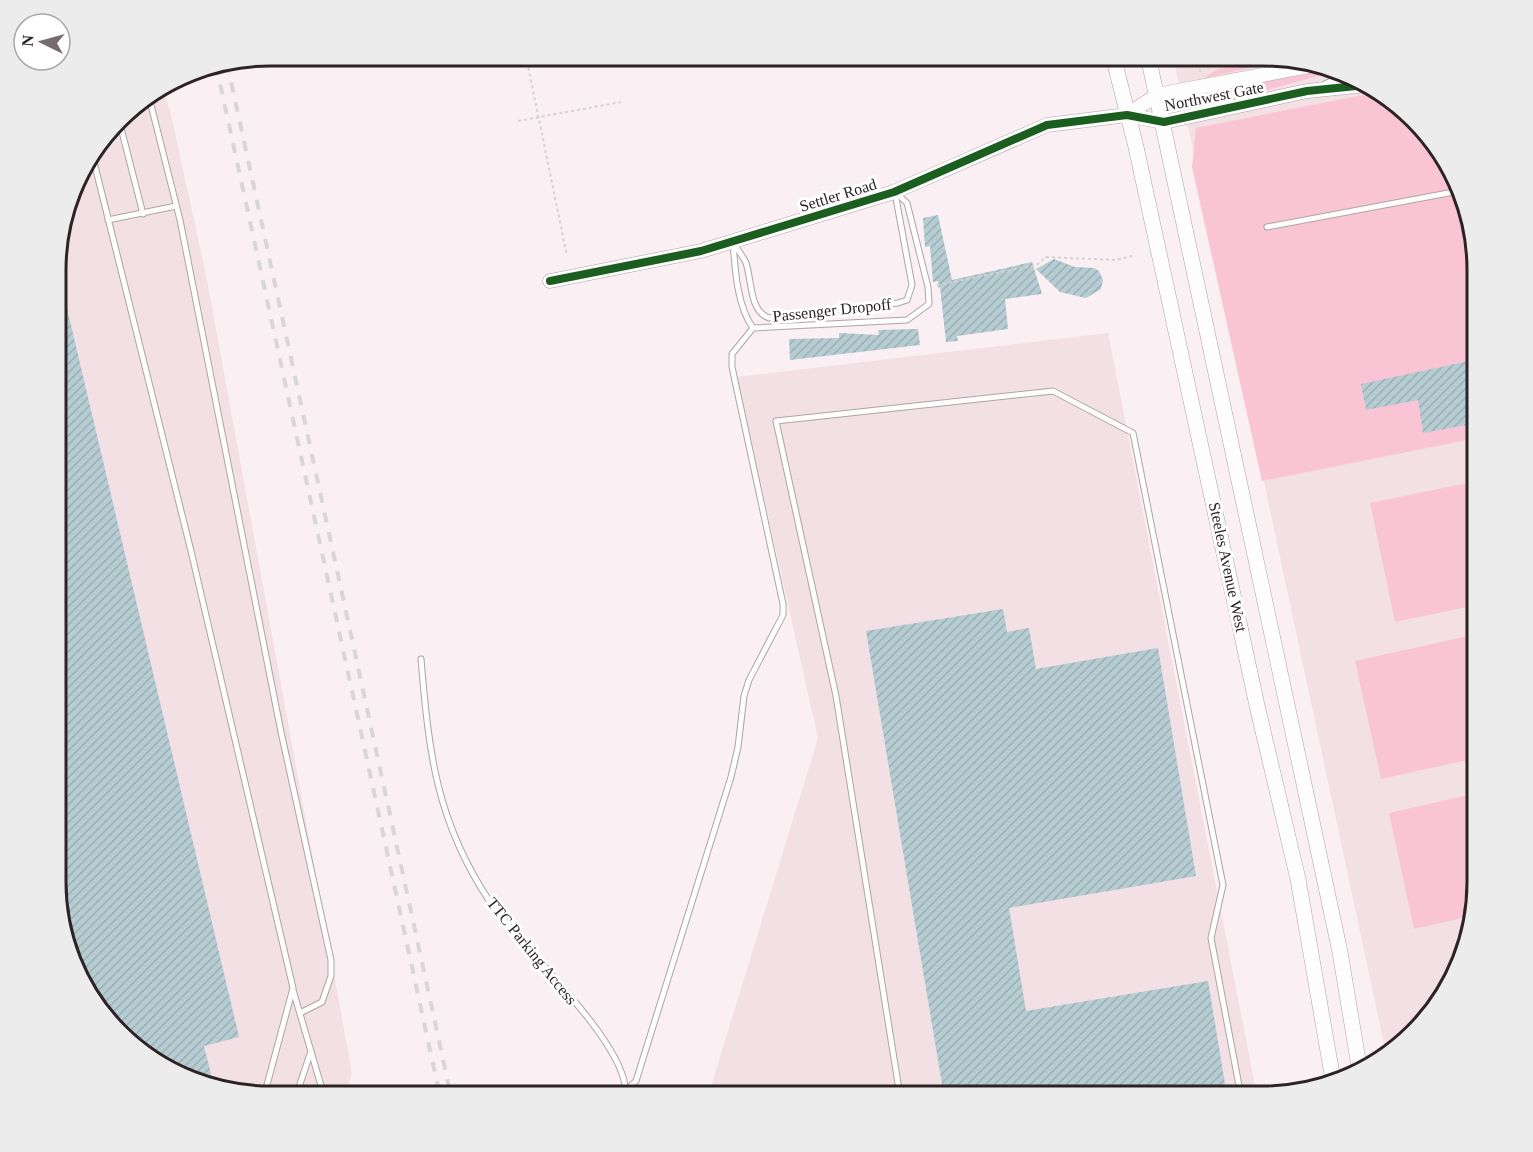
<svg xmlns="http://www.w3.org/2000/svg" width="1533" height="1152" viewBox="0 0 1533 1152" font-family="Georgia,serif">
<style>
.built{fill:#f2e0e5}
.green{fill:#f9c5d5}
.building{fill:url(#building-hatch)}
.lines{fill:none;stroke-linecap:round;stroke-linejoin:round}
.service-casing{stroke:#aea4a7;stroke-width:7}
.tertiary-casing{stroke:#aea4a7;stroke-width:15}
.secondary-casing{stroke:#aea4a7;stroke-width:16}
.path{stroke:#d6d2d3;stroke-width:2;stroke-dasharray:3 3;stroke-linecap:butt}
.service{stroke:#fefdfd;stroke-width:5}
.tertiary{stroke:#fefdfd;stroke-width:14}
.secondary{stroke:#fefdfd;stroke-width:15}
.rail{stroke:#d9d6d7;stroke-width:4;stroke-dasharray:10 10;stroke-linecap:butt}
.cycleway-casing{stroke:#fefefe;stroke-width:11}
.cycleway{stroke:#1b5e20;stroke-width:8}
.labels{text-anchor:middle;dominant-baseline:central;stroke-width:6;stroke-linejoin:round;paint-order:stroke}
.street-label{font-size:16px;fill:#2d2225;stroke:#fefefe}
.rim{fill:none;stroke:#2d2225;stroke-width:3}
</style>
<defs>
<pattern id="building-hatch" width="6" height="6" patternUnits="userSpaceOnUse" patternTransform="scale(1.5)"><rect width="6" height="6" fill="#b5ccd2"/><path d="M-1 1l2-2M0 6l6-6M5 7l2-2" fill="none" stroke="#9cafb4"/></pattern>
</defs>
<rect width="100%" height="100%" fill="#faeff2"/>
<!-- built -->
<g class="built">
<path d="M1173,56H1277L1345,72L1404,109L1456,175L1477,270V896L1461,964L1424,1023L1386,1053Z"/>
<path d="M162,89L170,110L207,280L352,1073L345,1096H256L188,1080L129,1043L78,977L56,896L57,242L84,163L129,109Z"/>
<path d="M1108,333L1257,1096H708L818,738L737,377Z"/>
</g>
<!-- green -->
<g class="green">
<path d="M1277,56L1291,59L1204,78L1218,69Z"/>
<path d="M1328,68L1339,70L1228,101L1191,108L1188,105L1190,98Z"/>
<path d="M1378,92L1404,109L1456,175L1477,270V438L1262,481L1192,167L1196,128Z"/>
<path d="M1477,481V605L1395,622L1370,503Z"/>
<path d="M1477,634V758L1381,779L1355,661Z"/>
<path d="M1477,793V896L1472,916L1414,929L1389,813Z"/>
</g>
<!-- building -->
<g class="building">
<path d="M938,215L952,280L1032,262L1042,294L1005,299L1008,329L957,336L958,341L946,342L940,287L938,288V281L933,282L930,246L925,247L923,218Z"/>
<path d="M1054,259L1075,267L1094,268L1099,271L1103,280L1101,289L1086,298L1060,292L1036,269Z"/>
<path d="M61,283L239,1037L204,1046L214,1086L188,1080L129,1043L78,977L56,879L57,284Z"/>
<path d="M918,329L920,345L790,360L789,339L839,338V333L879,335L878,330Z"/>
<path d="M1469,361V364L1477,362V423L1423,433L1418,400L1366,410L1361,384Z"/>
<path d="M1003,609L1007,632L1029,628L1036,669L1158,648L1196,876L1009,908L1026,1011L1208,981L1227,1096H944L866,631Z"/>
</g>
<g class="lines">
<defs>
<g id="service">
<path d="M1325,84L1347,73"/>
<path d="M149,97L180,220L281,732L331,960V976L322,1002L300,1013"/>
<path d="M119,120L143,214"/>
<path d="M92,154L191,551L293,988L264,1096"/>
<path d="M108,220L176,206"/>
<path d="M1267,227L1459,191"/>
<path d="M733,242C735,269 737,306 753,328L907,320L929,304L928,287L907,203L896,193"/>
<path d="M733,243C737,249 743,256 746,263C752,280 749,311 769,318L898,303L907,300L912,285L895,193"/>
<path d="M421,659C429,753 436,821 490,902C518,944 633,1048 625,1096"/>
<path d="M293,990L322,1089L320,1096"/>
<path d="M626,1090L636,1081L731,777L738,747L744,696L749,680L783,615V604L732,367V354L753,328"/>
<path d="M296,1096L311,1051"/>
<path d="M900,1096L836,696L776,421L1053,391L1133,433L1223,885L1211,938L1241,1096"/>
</g>
<g id="tertiary">
<path d="M1127,115L1157,95L1314,65"/>
<path d="M550,281L701,251L894,192L1047,125L1127,115L1164,122L1307,91L1366,85"/>
</g>
<g id="secondary">
<path d="M1113,56L1136,147L1258,710L1298,879L1333,1080"/>
<path d="M1148,56L1340,952L1360,1072"/>
</g>
</defs>
<!-- service casing -->
<use href="#service" class="service-casing"/>
<!-- tertiary casing -->
<use href="#tertiary" class="tertiary-casing"/>
<!-- secondary casing -->
<use href="#secondary" class="secondary-casing"/>
<!-- path -->
<g class="path">
<path d="M526,56L567,256"/>
<path d="M1200,72L1202,56"/>
<path d="M518,121L621,102"/>
<path d="M937,285L1037,265L1046,257L1116,260L1132,256"/>
</g>
<!-- service -->
<use href="#service" class="service"/>
<!-- tertiary -->
<use href="#tertiary" class="tertiary"/>
<!-- secondary -->
<use href="#secondary" class="secondary"/>
<!-- rail -->
<g class="rail">
<path d="M227,63L451,1096"/>
<path d="M216,65L440,1096"/>
</g>
<defs>
<path id="cycleway" d="M550,281L701,251L894,192L1047,125L1127,115L1164,122L1307,91L1366,85"/>
</defs>
<!-- cycleway casing -->
<use href="#cycleway" class="cycleway-casing"/>
<!-- cycleway -->
<use href="#cycleway" class="cycleway"/>
</g>
<g class="labels">
<!-- street labels -->
<g class="street-label">
<text transform="translate(1214 96) rotate(-11)">Northwest Gate</text>
<text transform="translate(838 195) rotate(-17)">Settler Road</text>
<text transform="translate(832 310) rotate(-6)">Passenger Dropoff</text>
<text transform="translate(1228 567) rotate(78)">Steeles Avenue West</text>
<text transform="translate(532 951) rotate(51)">TTC Parking Access</text>
</g>
</g>
<!-- crop -->
<path d="M0 0H1533V1152H0ZM270 66H1263A204 204 0 0 1 1467 270V882A204 204 0 0 1 1263 1086H270A204 204 0 0 1 66 882V270A204 204 0 0 1 270 66Z" fill="#edeced" fill-rule="evenodd"/>
<path class="rim" d="M270 66H1263A204 204 0 0 1 1467 270V882A204 204 0 0 1 1263 1086H270A204 204 0 0 1 66 882V270A204 204 0 0 1 270 66Z"/>
<!-- north arrow -->
<g transform="translate(42 42) rotate(275)"><circle r="28" fill="#fefefe" stroke="#aaa6a7" stroke-width="1.5"/>
<path d="M0-4.5L10 22L0 15L-10 22Z" fill="#756a6d"/>
<text y="-9" font-size="16" font-weight="bold" text-anchor="middle" fill="#2d2225">N</text>
</g>
</svg>
